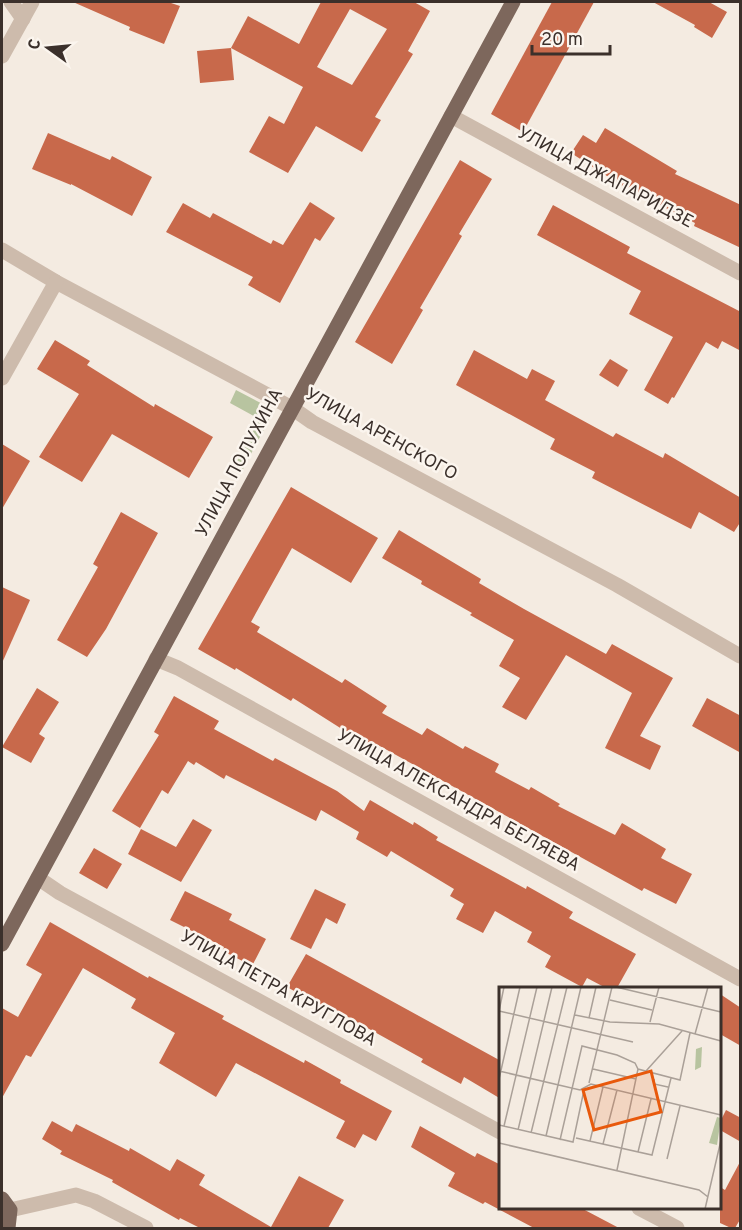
<svg xmlns="http://www.w3.org/2000/svg" width="742" height="1230" viewBox="0 0 742 1230" font-family="Overpass,sans-serif">
<style>
.green{fill:#b8c4a0}
.building{fill:#c8694b;fill-rule:evenodd}
.lines{fill:none;stroke-linecap:round;stroke-linejoin:round}
.minor{stroke:#cdbbac;stroke-width:15}
.major{stroke:#7d675c;stroke-width:15}
.labels{text-anchor:middle;dominant-baseline:central;stroke-width:5;stroke-linejoin:round;paint-order:stroke}
.street-label{font-size:18px;fill:#3b302b;stroke:#fbf5ee}
.inset-road{fill:none;stroke:#aaa098;stroke-width:1.5}
.view{fill:#e8590c;fill-opacity:0.15;stroke:#e8590c;stroke-width:3}
.inset-edge{fill:none;stroke:#3b302b;stroke-width:3}
</style>
<rect width="100%" height="100%" fill="#f4ebe1"/>
<!-- green -->
<path class="green" d="M236,390L274,410L242,471L234,467L259,419L230,403Z"/>
<!-- building -->
<g class="building">
<path d="M73,2H168L180,6L164,44L129,30L130,27Z"/>
<path d="M321,2H414L430,11L408,51L413,54L375,117L381,120L362,152L316,126L288,173L249,152L269,116L284,124L303,87L231,48L248,16L299,44ZM350,9L387,29L352,85L317,67Z"/>
<path d="M552,2H594L523,132L491,114Z"/>
<path d="M653,2H709L727,12L712,38L694,27L695,25Z"/>
<path d="M231,48L234,80L200,83L197,51Z"/>
<path d="M605,128L677,171L675,174L741,205V248L694,226L695,223L621,185L571,153L583,135L596,143Z"/>
<path d="M48,133L110,160L112,156L152,177L132,216L71,184V185L32,169Z"/>
<path d="M460,160L492,179L459,234L462,236L420,308L423,310L392,364L355,342Z"/>
<path d="M310,202L335,218L320,241L315,238L280,303L248,285L253,277L166,232L183,203L210,218L213,213L271,244L273,240L283,245Z"/>
<path d="M553,205L630,247L627,253L741,312V351L722,341L718,349L706,342L674,398L672,397L668,404L644,390L673,337L629,314L641,291L537,235Z"/>
<path d="M55,340L90,361L87,365L154,407L155,404L213,437L189,478L112,434L82,482L39,457L79,394L37,369Z"/>
<path d="M474,350L527,379L532,369L555,381L545,400L613,437L616,433L663,458L665,453L741,498V521L734,532L699,512L691,529L592,478L595,472L550,449L555,439L456,385Z"/>
<path d="M610,359L628,370L618,387L599,375Z"/>
<path d="M2,444L30,461L2,509Z"/>
<path d="M291,487L378,538L351,583L292,548L251,622L260,627L257,632L342,683L345,679L387,706L382,713L422,735L427,728L463,749L465,746L499,764L495,772L529,790L531,787L560,804L558,806L615,835L622,823L666,849L661,858L692,874L676,904L644,888L642,891L378,745L375,750L293,698L291,701L236,668L235,670L198,649Z"/>
<path d="M121,512L158,533L106,629L87,657L57,640L98,567L93,564Z"/>
<path d="M399,530L481,579L479,583L524,609L606,654L612,644L673,678L640,736L661,746L650,770L605,748L632,693L566,655L526,720L502,707L520,678L499,666L514,640L470,615L472,613L421,584L422,581L382,558Z"/>
<path d="M2,587L30,600L2,663Z"/>
<path d="M37,688L59,702L39,734L45,738L31,763L2,747Z"/>
<path d="M174,696L219,721L214,729L273,761L275,758L337,791L364,811L370,800L413,825L414,822L438,837L436,840L526,889L527,886L573,912L569,918L636,954L617,988H606L587,978L582,987L545,967L551,956L527,942L532,932L495,911L483,933L456,919L464,904L450,896L454,889L391,851L387,857L356,839L359,832L321,810L316,821L226,775L224,779L196,762L194,765L188,761L168,794L162,790L140,828L112,811L159,735L154,732Z"/>
<path d="M707,698L741,716V753L692,726Z"/>
<path d="M193,819L212,830L181,882L128,854L141,829L176,847Z"/>
<path d="M94,848L122,864L107,889L79,873Z"/>
<path d="M315,889L346,904L337,924L326,918L311,949L290,939Z"/>
<path d="M185,891L232,914L229,920L266,939L252,966L223,951L224,947L170,920Z"/>
<path d="M50,922L148,978L149,976L224,1016L222,1019L304,1063L305,1060L341,1080L340,1083L392,1111L376,1141L363,1134L355,1148L336,1138L345,1121L236,1063L216,1097L159,1063L175,1033L131,1008L136,999L83,968L31,1057L26,1055L2,1098V1008L18,1017L42,974L26,965Z"/>
<path d="M306,954L501,1061V1099L464,1077L461,1084L421,1062L423,1059L362,1025L325,1004L323,1007L287,987Z"/>
<path d="M720,994L741,1008V1046L720,1034Z"/>
<path d="M726,1110L741,1118V1142L720,1130V1122Z"/>
<path d="M52,1121L72,1132L76,1124L129,1151L130,1148L170,1171L177,1159L205,1175L199,1185L271,1227L299,1176L344,1200L328,1228H200L180,1218L179,1220L112,1182L113,1180L60,1154L62,1151L42,1139Z"/>
<path d="M420,1126L475,1157L477,1153L501,1165V1208H581L619,1228H534L485,1202L483,1204L448,1186L455,1173L411,1147Z"/>
<path d="M741,1160V1218L735,1228H731L720,1223V1187L725,1190Z"/>
</g>
<g class="lines">
<!-- minor -->
<g class="minor">
<path d="M11,2L23,19"/>
<path d="M2,56L32,2"/>
<path d="M451,116L740,273"/>
<path d="M2,250L56,282L292,408L312,422L617,585L740,656"/>
<path d="M2,378L56,282"/>
<path d="M156,659L178,668L740,979"/>
<path d="M38,878L60,893L500,1132"/>
<path d="M639,1208L677,1228"/>
<path d="M10,1210L76,1195L94,1201L146,1228"/>
</g>
<!-- major -->
<g class="major">
<path d="M2,944L513,2"/>
<path d="M2,1199L10,1210L8,1228"/>
</g>
</g>
<g class="labels">
<!-- street labels -->
<g class="street-label">
<text transform="translate(605 178) rotate(28)">УЛИЦА ДЖАПАРИДЗЕ</text>
<text transform="translate(381 435) rotate(29)">УЛИЦА АРЕНСКОГО</text>
<text transform="translate(240 463) rotate(-62)">УЛИЦА ПОЛУХИНА</text>
<text transform="translate(458 801) rotate(29)">УЛИЦА АЛЕКСАНДРА БЕЛЯЕВА</text>
<text transform="translate(278 989) rotate(29)">УЛИЦА ПЕТРА КРУГЛОВА</text>
</g>
</g>
<!-- overview -->
<g transform="translate(499 987)">
<rect width="222" height="222" fill="#f4ebe1"/>
<path d="M203,60L202,80L196,83L197,62ZM218,130L222,131L218,158L210,156Z" fill="#b8c4a0"/>
<path class="inset-road" d="M117,0L222,25M111,13L153,23M0,24L134,55M0,24L5,0M76,28L111,35L160,37L222,54M90,31L97,0M151,35L160,0M196,47L209,0M94,82L137,92M0,84L81,103L92,97L222,128M147,84L183,44M0,92L21,0M155,92V97L169,100M90,96L113,0M0,138L74,155L85,103M5,139L38,0M19,143L53,0M32,146L68,0M47,149L82,0M77,151L153,168L172,91M61,153L83,59L118,68L136,76L139,82L181,93L191,46M91,154L104,100M0,156L200,203L209,210M104,157L118,103M139,165L152,112M168,172L181,119M118,183L139,82M206,222L222,153"/>
<path class="view" d="M152,84L162,125L95,143L84,103Z"/>
<rect width="222" height="222" class="inset-edge"/>
</g>
<!-- border -->
<rect width="742" height="1230" fill="none" stroke="#3b302b" stroke-width="6"/>
<!-- north arrow -->
<g transform="translate(48 48) rotate(285)" stroke="#fbf5ee" stroke-width="4.5" paint-order="stroke">
<path d="M0-4.5L10 22L0 15L-10 22Z" fill="#3b302b"/>
<text y="-9" font-size="16" font-weight="bold" text-anchor="middle" fill="#3b302b">С</text>
</g>
<!-- scale -->
<path d="M532 45v9h78v-9" fill="none" stroke="#3b302b" stroke-width="3"/>
<text x="541" y="45" font-size="18" fill="#3b302b" stroke="#fbf5ee" stroke-width="4.5" paint-order="stroke">20 m</text>
</svg>
